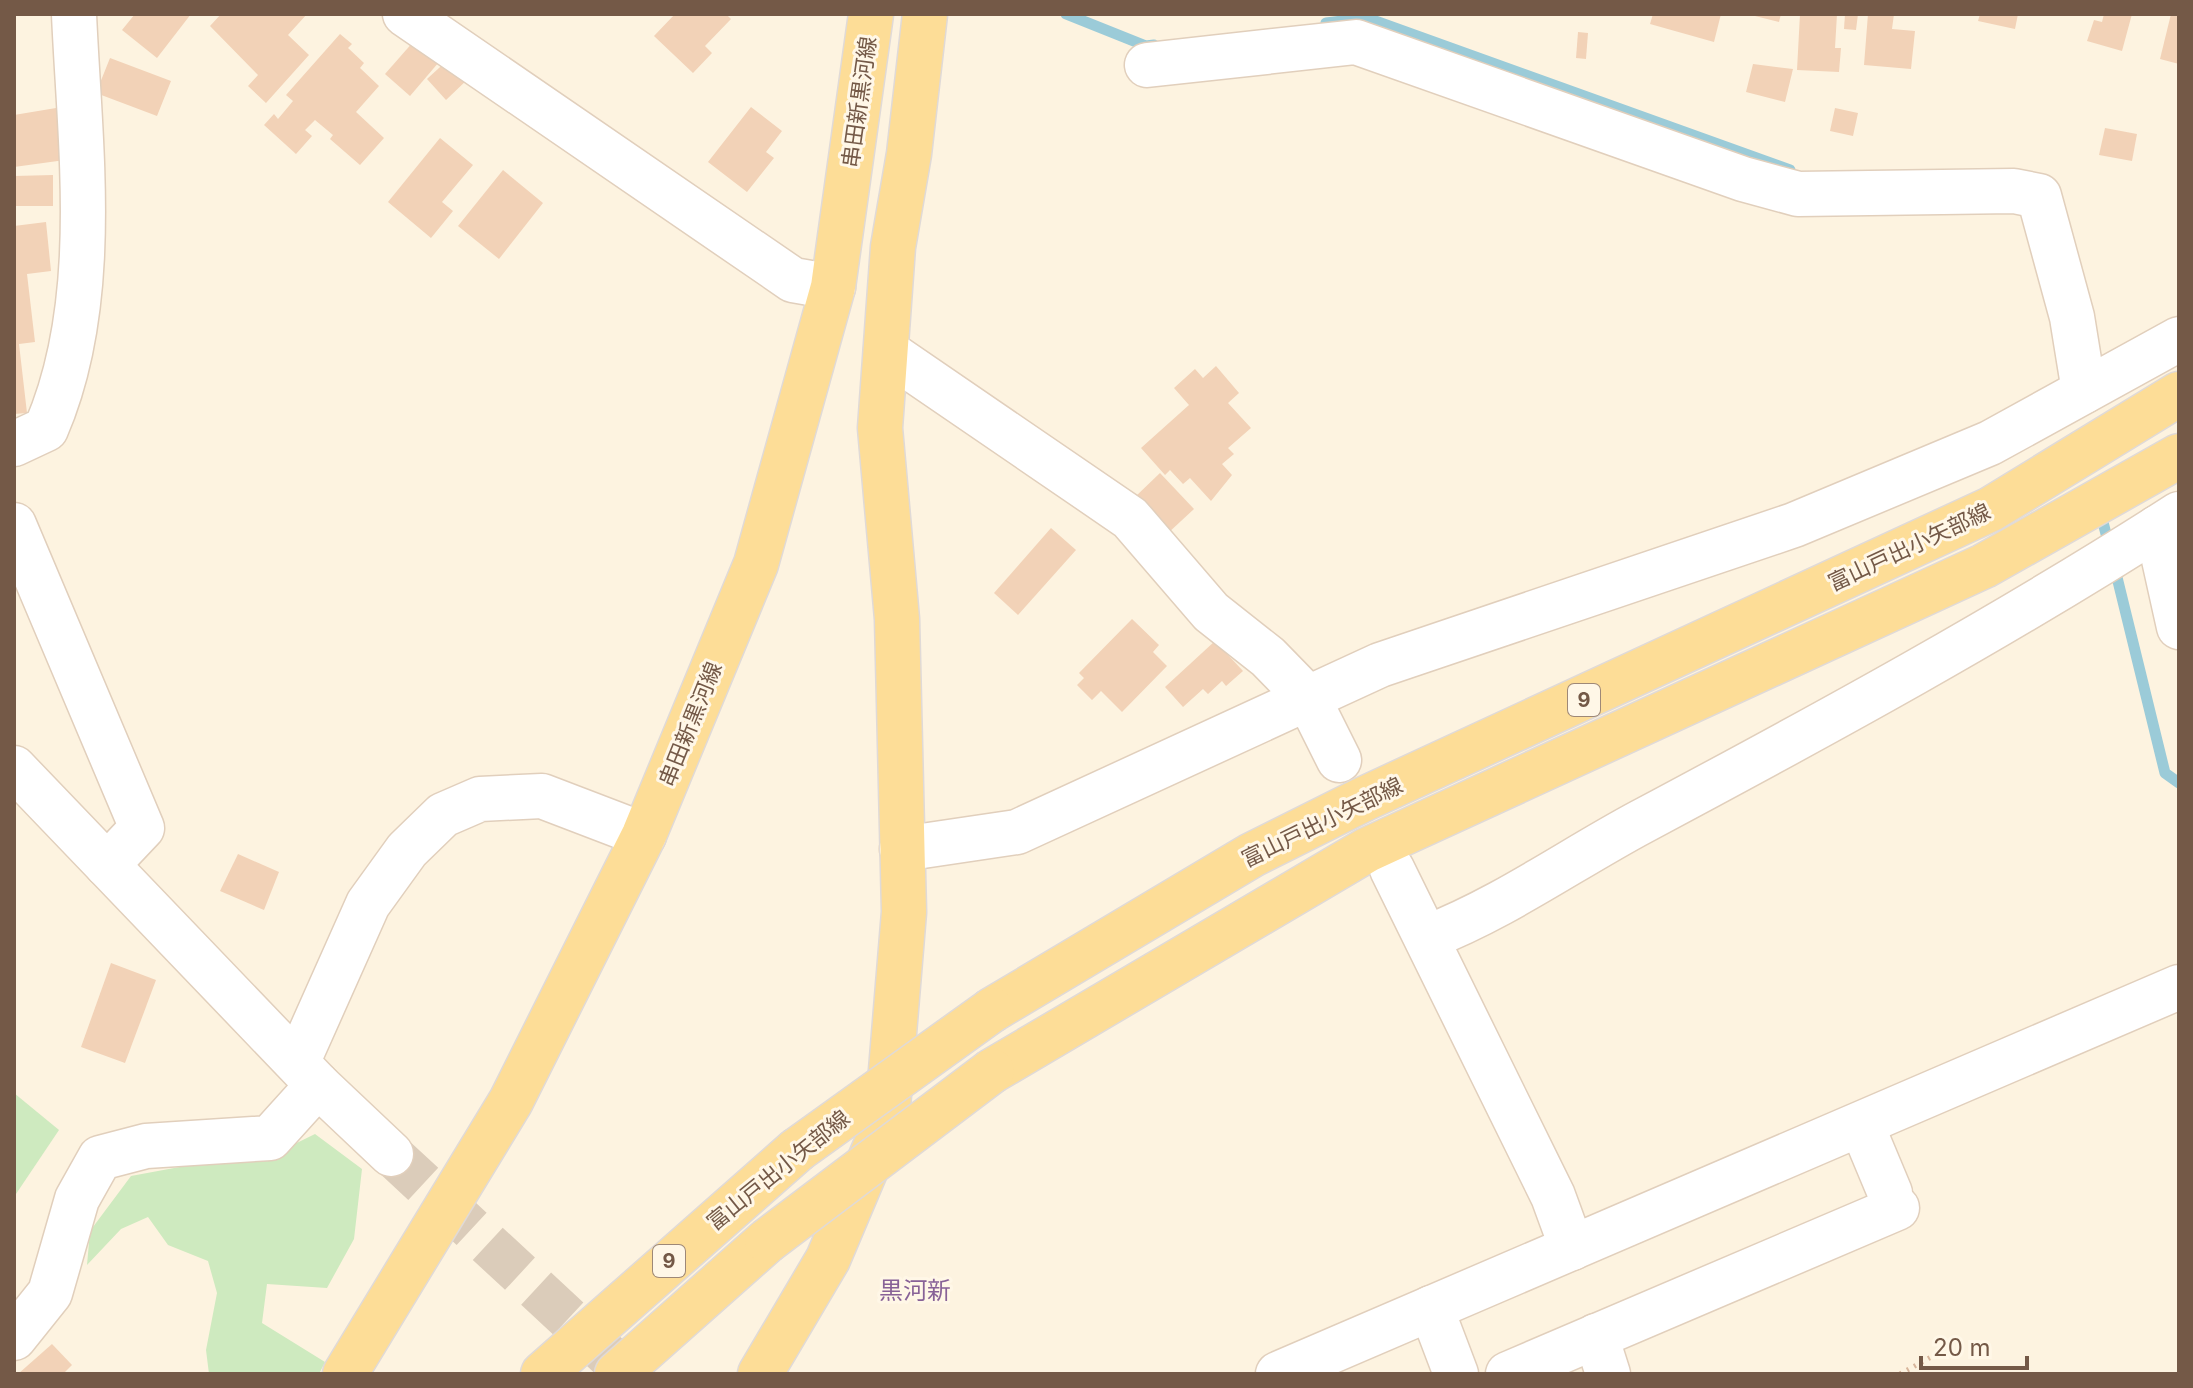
<svg xmlns="http://www.w3.org/2000/svg" width="2193" height="1388" viewBox="0 0 2193 1388" font-family="Inter,'Noto Sans JP',sans-serif">
<style>
.green{fill:#ceeabf}
.lines{fill:none;stroke-linecap:round;stroke-linejoin:round}
.stream{stroke:#9bcbd8;stroke-width:11}
.building{fill:#f2d2b7}
.minor-tunnel{stroke:#dbccba;stroke-width:44;stroke-dasharray:44 22;stroke-linecap:butt}
.minor-casing{stroke:#e1cfbc;stroke-width:47}
.major-casing{stroke:#e0dad7;stroke-width:47}
.path{stroke:#d7b59b;stroke-width:5;stroke-dasharray:2 6;stroke-linecap:butt}
.minor{stroke:#fff;stroke-width:44}
.major{stroke:#fddd97;stroke-width:44}
.major-bridge-casing{stroke:#e0dad7;stroke-width:47;stroke-linecap:butt}
.major-bridge{stroke:#fddd97;stroke-width:44}
.labels{text-anchor:middle;dominant-baseline:central;stroke-width:6;stroke-linejoin:round;paint-order:stroke}
.shield{fill:#fff7e7;stroke:#9e8877;stroke-width:2}
.shield-label{font-size:20px;font-weight:bold;fill:#745947}
.street-label{font-size:22px;fill:#745947;stroke:#fff7e7}
.neighbourhood-label{font-size:24px;fill:#886297;stroke:#fff7e7}
</style>
<rect width="100%" height="100%" fill="#fdf3e0"/>
<!-- green -->
<g class="green">
<path d="M14,1093L59,1130L14,1197Z"/>
<path d="M315,1134L362,1169L354,1239L327,1288L267,1284L262,1323L325,1362L319,1374H209L206,1350L217,1293L208,1261L168,1245L148,1217L121,1229L87,1265L90,1231L131,1176L201,1163L262,1160Z"/>
</g>
<g class="lines">
<!-- stream -->
<g class="stream">
<path d="M1066,14L1146,46L1154,45"/>
<path d="M1326,23L1367,18L1790,170"/>
<path d="M2100,511L2110,549"/>
<path d="M2114,565L2165,773L2179,783"/>
</g>
</g>
<!-- building -->
<g class="building">
<path d="M135,14H191L157,58L122,30Z"/>
<path d="M221,14H307L288,35L309,55L266,103L248,86L258,75L210,26Z"/>
<path d="M675,14H726L731,19L705,46L712,53L693,73L654,36Z"/>
<path d="M1653,14H1721L1714,42L1650,24Z"/>
<path d="M1747,14H1781L1779,22Z"/>
<path d="M1800,14H1837L1835,48H1841L1839,72L1797,70Z"/>
<path d="M1845,14H1858L1856,30L1844,29Z"/>
<path d="M1868,14H1894L1892,29L1915,31L1911,69L1864,65Z"/>
<path d="M1980,14H2018L2015,29L1978,21Z"/>
<path d="M2104,14H2132L2122,51L2087,41L2094,20L2102,22Z"/>
<path d="M2171,14H2179V64L2160,59Z"/>
<path d="M1578,32L1588,33L1586,59L1576,58Z"/>
<path d="M340,34L352,44L348,48L364,63L360,68L379,86L356,112L384,138L360,165L330,139L333,135L315,120L305,130L312,136L296,154L264,125L274,114L278,119L293,101L286,95Z"/>
<path d="M414,41L439,62L410,96L385,74Z"/>
<path d="M451,57L470,77L446,100L427,79Z"/>
<path d="M110,58L171,81L157,116L96,93Z"/>
<path d="M1753,64L1793,69L1785,102L1746,92Z"/>
<path d="M751,107L782,131L766,152L774,158L747,192L708,162Z"/>
<path d="M56,108L65,160L14,167V115Z"/>
<path d="M1835,108L1858,113L1853,136L1830,131Z"/>
<path d="M2105,128L2137,134L2132,161L2099,155Z"/>
<path d="M440,138L473,165L442,202L453,211L431,238L388,202Z"/>
<path d="M503,170L543,203L499,259L458,226Z"/>
<path d="M53,175V206H14V176Z"/>
<path d="M46,222L51,271L27,274L35,342L19,344L27,413L14,414V226Z"/>
<path d="M1216,366L1239,393L1228,403L1251,428L1228,448L1234,454L1222,464L1232,475L1211,501L1190,478L1183,484L1170,470L1165,475L1141,448L1189,405L1174,388L1195,369L1203,378Z"/>
<path d="M1160,473L1194,509L1167,534L1134,498Z"/>
<path d="M1051,528L1076,550L1018,615L994,593Z"/>
<path d="M1132,619L1159,645L1153,652L1167,666L1122,712L1101,691L1092,700L1077,685L1084,678L1079,673Z"/>
<path d="M1215,641L1243,671L1226,686L1222,681L1208,694L1203,689L1183,707L1165,687Z"/>
<path d="M238,854L279,872L264,910L220,891Z"/>
<path d="M111,963L156,980L125,1063L81,1047Z"/>
<path d="M52,1344L72,1365L63,1374H18Z"/>
</g>
<g class="lines">
<!-- minor-tunnel -->
<path class="minor-tunnel" d="M391,1154L628,1374"/>
<defs>
<g id="minor">
<path d="M405,14L793,280L833,287"/>
<path d="M1147,65L1356,42L1743,179L1798,194L2014,191L2039,196L2072,317L2084,391"/>
<path d="M886,351L1130,518L1211,612L1268,657L1308,698L1339,760"/>
<path d="M14,444L46,429C101,302 80,149 74,14"/>
<path d="M14,525L142,828L107,865"/>
<path d="M2157,528L2179,627"/>
<path d="M14,768L318,1085L391,1154"/>
<path d="M902,849L1017,832L1380,665L1794,525L1990,443L2179,339"/>
<path d="M1392,869L1553,1196L1572,1248"/>
<path d="M1428,937C1503,908 1570,860 1641,822C1823,725 2005,626 2179,514"/>
<path d="M298,1061L368,904L407,850L443,815L480,799L542,796L644,835"/>
<path d="M1862,1126L1890,1193"/>
<path d="M1431,1308L1456,1374"/>
<path d="M1596,1336L1608,1374"/>
<path d="M14,1338L50,1293L77,1199L100,1158L146,1146L270,1138L318,1085"/>
<path d="M1278,1374L2179,987"/>
<path d="M1508,1374L1897,1208"/>
</g>
<g id="major">
<path d="M992,1010L1252,855L1364,799L1991,509L2179,394"/>
<path d="M992,1071L1367,850L1984,566L2179,456"/>
<path d="M345,1374L511,1101L644,835L756,564L833,287L871,14"/>
<path d="M543,1374L797,1150"/>
<path d="M617,1374L767,1241"/>
<path d="M760,1374L828,1259L887,1119L904,912L897,619L880,428L893,247L909,154L925,14"/>
</g>
</defs>
<!-- minor casing -->
<use href="#minor" class="minor-casing"/>
<!-- major casing -->
<use href="#major" class="major-casing"/>
<!-- path -->
<path class="path" d="M1900,1374L1955,1344"/>
<!-- minor -->
<use href="#minor" class="minor"/>
<!-- major -->
<use href="#major" class="major"/>
<defs>
<g id="major-bridge">
<path d="M797,1150L992,1010"/>
<path d="M767,1241L992,1071"/>
</g>
</defs>
<!-- major-bridge casing -->
<use href="#major-bridge" class="major-bridge-casing"/>
<!-- major-bridge -->
<use href="#major-bridge" class="major-bridge"/>
</g>
<g class="labels">
<!-- shield labels -->
<g class="shield">
<rect x="1568" y="684" width="32" height="32" rx="6"/>
<rect x="653" y="1245" width="32" height="32" rx="6"/>
</g>
<g class="shield-label">
<text x="1584" y="700">9</text>
<text x="669" y="1261">9</text>
</g>
<!-- street labels -->
<g class="street-label">
<text transform="translate(859 102) rotate(-82)">串田新黒河線</text>
<text transform="translate(1909 547) rotate(-25)">富山戸出小矢部線</text>
<text transform="translate(690 724) rotate(-68)">串田新黒河線</text>
<text transform="translate(1322 822) rotate(-26)">富山戸出小矢部線</text>
<text transform="translate(778 1170) rotate(-39)">富山戸出小矢部線</text>
</g>
<!-- neighbourhood labels -->
<g class="neighbourhood-label">
<text x="915" y="1290">黒河新</text>
</g>
</g>
<!-- border -->
<rect width="2193" height="1388" fill="none" stroke="#745947" stroke-width="32"/>
<!-- scale -->
<path d="M1921 1356v12h106v-12" fill="none" stroke="#745947" stroke-width="4"/>
<text x="1933" y="1356" font-size="24" fill="#745947" stroke="#fff7e7" stroke-width="6" paint-order="stroke">20 m</text>
</svg>
